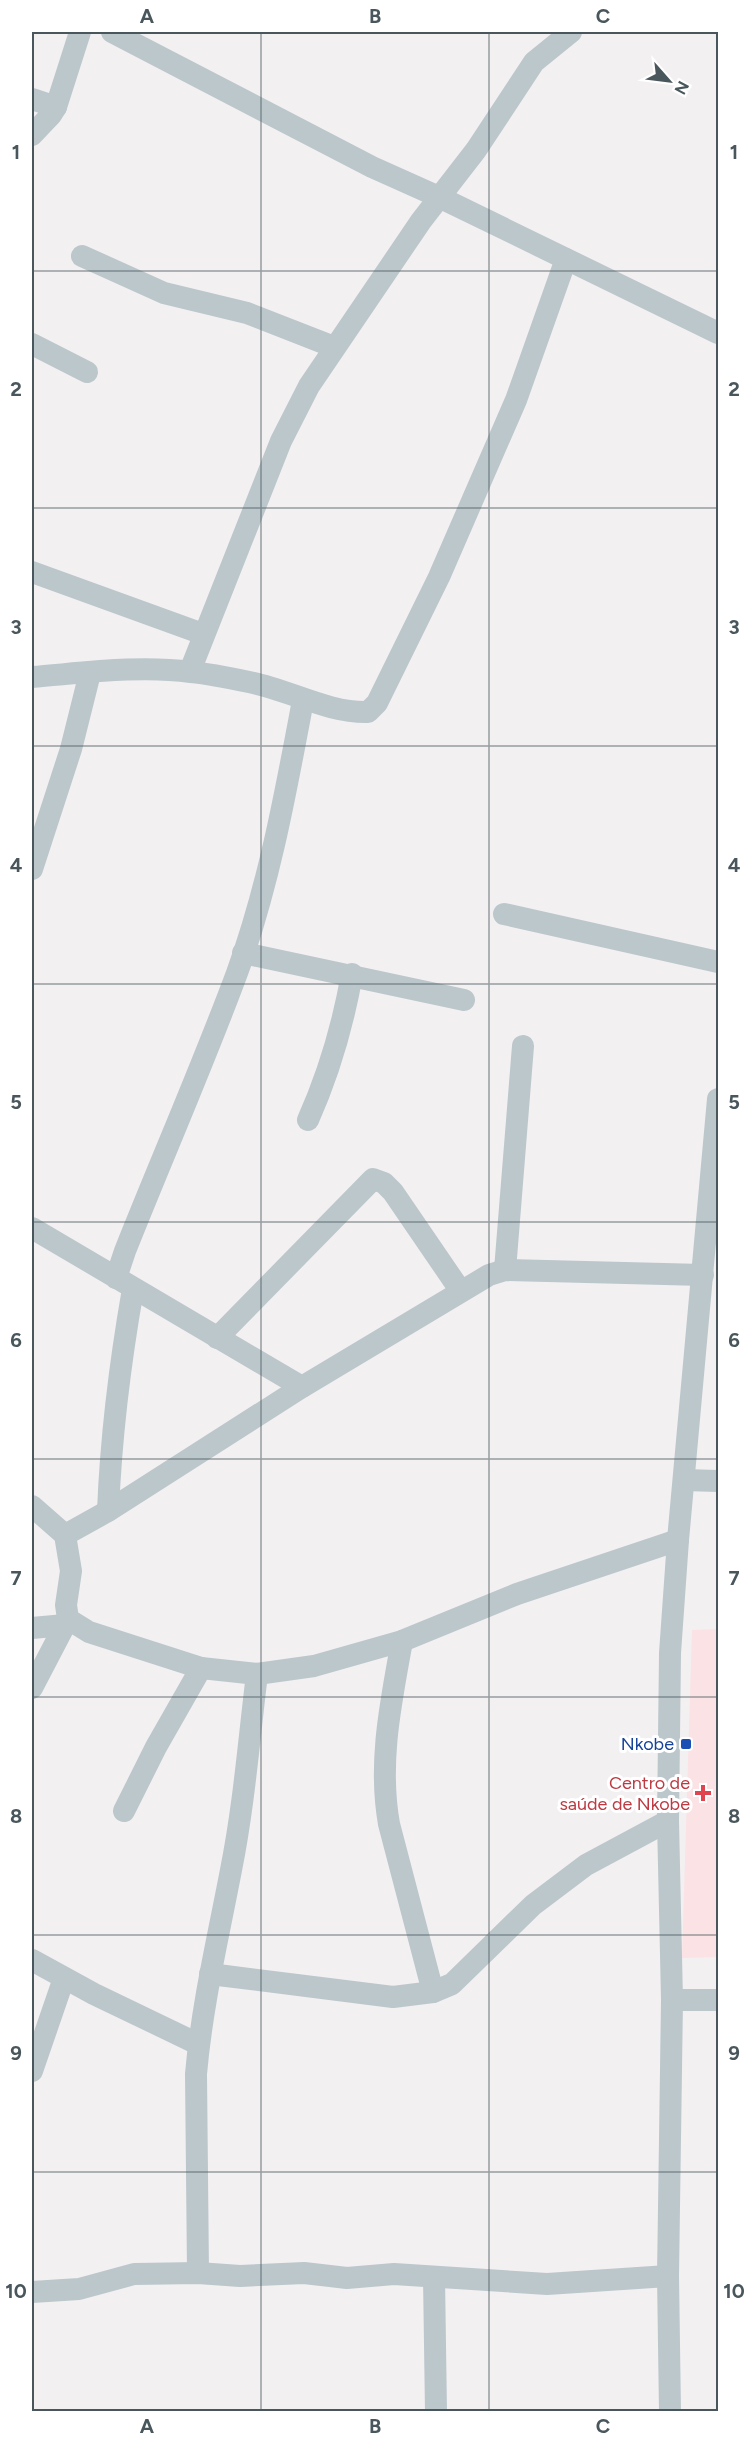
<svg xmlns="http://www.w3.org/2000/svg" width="750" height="2443" viewBox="0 0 750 2443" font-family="Figtree,sans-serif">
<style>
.medical{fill:#fbe2e5}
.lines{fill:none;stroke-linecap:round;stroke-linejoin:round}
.minor{stroke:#bcc7cc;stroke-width:22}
.grid{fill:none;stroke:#49575d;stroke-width:1.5;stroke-opacity:0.55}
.transit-dot{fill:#1a4fb4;stroke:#fff;stroke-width:2}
.health-dot{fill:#e0444e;stroke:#fff;stroke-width:2}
.labels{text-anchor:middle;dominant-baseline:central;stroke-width:6;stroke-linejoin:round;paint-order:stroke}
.transit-label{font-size:18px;fill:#164399;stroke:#fff;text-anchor:end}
.health-label{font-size:18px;fill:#be3a42;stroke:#fff;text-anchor:end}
.neatline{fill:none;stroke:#49575d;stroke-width:2}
.grid-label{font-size:20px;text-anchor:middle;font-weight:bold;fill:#49575d}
</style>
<rect width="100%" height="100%" fill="#f3f0f1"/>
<!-- medical -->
<path class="medical" d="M718,1629V1957L682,1958L692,1630Z"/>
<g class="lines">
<!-- minor -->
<g class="minor">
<path d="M112,32L372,167L439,197L718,333"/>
<path d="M32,99L56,107"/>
<path d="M32,135L51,115L56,107L80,32"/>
<path d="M82,256L164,293L247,313L334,347"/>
<path d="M32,344L87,372"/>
<path d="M32,572L203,634"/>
<path d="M190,671L281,441L309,386L421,221L476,150L534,62L571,32"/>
<path d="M32,677C83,673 139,665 191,672C211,674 230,678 249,682C290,690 327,713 368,712L377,703L439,577L516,400L566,259"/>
<path d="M32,869L71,749L90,673"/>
<path d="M504,914L718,962"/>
<path d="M243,953L464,1000"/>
<path d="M308,1120C329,1073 343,1025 352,974"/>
<path d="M32,1228L302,1387"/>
<path d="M505,1270L523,1046"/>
<path d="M116,1278L125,1251C162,1158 202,1067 237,973C269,885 286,791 303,700"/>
<path d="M217,1338L373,1179L384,1183L393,1192L460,1290"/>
<path d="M684,1480L718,1481"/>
<path d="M32,1506L65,1535L71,1571L66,1605L68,1619L89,1632L201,1668L257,1674L314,1666L402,1641L517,1594L678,1540"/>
<path d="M108,1511C111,1436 120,1363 133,1289"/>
<path d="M65,1535L108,1511L302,1387L489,1275L505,1270L703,1275"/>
<path d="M32,1628L65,1625"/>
<path d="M402,1641C391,1702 378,1762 389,1824L433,1992"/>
<path d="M32,1688L68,1619"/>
<path d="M124,1811L156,1747L201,1668"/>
<path d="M32,1960L94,1994L198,2044"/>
<path d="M210,1974L393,1997L433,1992L452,1984L533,1905L586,1865L668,1821"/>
<path d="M672,2000H718"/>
<path d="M32,2071L64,1978"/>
<path d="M198,2273L196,2074C202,2005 218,1938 231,1870C244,1805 249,1739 257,1674"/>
<path d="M434,2277L436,2412"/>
<path d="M32,2292L79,2289L134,2274L198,2273L240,2276L304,2273L347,2278L394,2274L547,2284L668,2276"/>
<path d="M670,2412L668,2276L672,2000L668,1821L670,1653L678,1540L718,1099"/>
</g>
</g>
<!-- grid -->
<path class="grid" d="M261,32V2412M489,32V2412M32,271H718M32,508H718M32,746H718M32,984H718M32,1222H718M32,1459H718M32,1697H718M32,1935H718M32,2172H718"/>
<!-- markers -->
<rect class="transit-dot" x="680" y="1738" width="12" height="12" rx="3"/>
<path class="health-dot" d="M700 1784h6v6h6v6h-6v6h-6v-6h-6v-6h6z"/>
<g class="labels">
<!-- transit labels -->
<g class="transit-label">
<text x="674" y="1744">Nkobe</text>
</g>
<!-- health labels -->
<g class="health-label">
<text x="690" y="1783">Centro de<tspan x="690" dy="21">saúde de Nkobe</tspan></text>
</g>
</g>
<!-- border -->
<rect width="750" height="2443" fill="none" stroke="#ffffff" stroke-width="66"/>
<!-- north arrow -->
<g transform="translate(669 81) rotate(118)" stroke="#ffffff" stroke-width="4.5" paint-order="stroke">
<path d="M0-4.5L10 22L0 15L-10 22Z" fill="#49575d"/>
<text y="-9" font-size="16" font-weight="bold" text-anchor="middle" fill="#49575d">N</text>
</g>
<rect x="33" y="33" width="684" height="2377" class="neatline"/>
<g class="grid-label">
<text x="147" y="23">A</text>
<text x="375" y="23">B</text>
<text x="603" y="23">C</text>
<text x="16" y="159">1</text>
<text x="734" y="159">1</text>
<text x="16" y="396">2</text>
<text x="734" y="396">2</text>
<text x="16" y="634">3</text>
<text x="734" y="634">3</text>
<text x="16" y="872">4</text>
<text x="734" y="872">4</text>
<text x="16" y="1109">5</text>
<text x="734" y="1109">5</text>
<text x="16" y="1347">6</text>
<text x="734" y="1347">6</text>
<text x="16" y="1585">7</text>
<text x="734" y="1585">7</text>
<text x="16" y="1823">8</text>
<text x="734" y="1823">8</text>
<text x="16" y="2060">9</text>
<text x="734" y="2060">9</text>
<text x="16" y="2298">10</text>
<text x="734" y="2298">10</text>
<text x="147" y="2433">A</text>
<text x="375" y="2433">B</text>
<text x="603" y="2433">C</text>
</g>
</svg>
